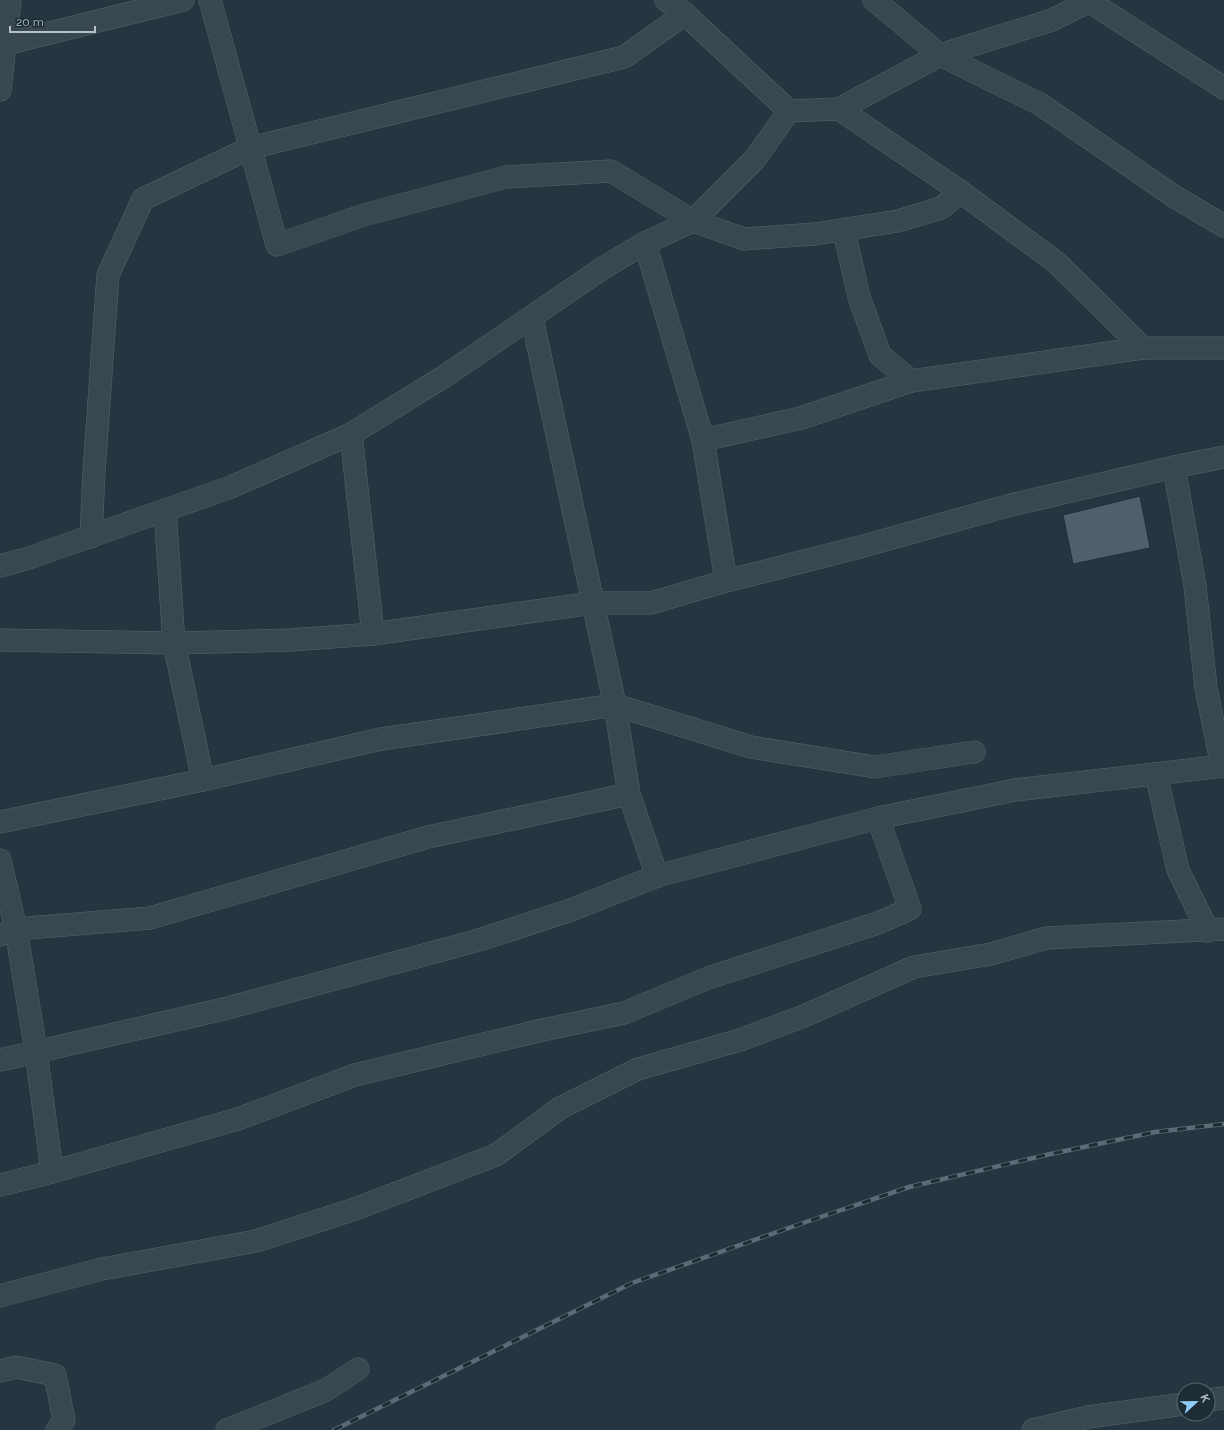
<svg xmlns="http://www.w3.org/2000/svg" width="1224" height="1430" viewBox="0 0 1224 1430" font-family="Raleway,sans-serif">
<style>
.building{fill:#4e606b;stroke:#202e37}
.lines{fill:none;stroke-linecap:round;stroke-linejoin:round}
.minor-casing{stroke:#57656d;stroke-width:23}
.minor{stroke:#394750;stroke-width:22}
.rail-casing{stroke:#5b6c76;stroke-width:4.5}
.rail{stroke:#1e2c35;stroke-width:3;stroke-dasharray:9;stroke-linecap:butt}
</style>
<rect width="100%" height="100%" fill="#253640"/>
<!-- building -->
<path class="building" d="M1140,496L1150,548L1073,564L1063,515Z"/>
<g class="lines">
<defs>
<g id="minor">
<path d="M210,0L277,245L364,215L506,177L611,171L693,221L744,239L815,234L898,221L941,208L961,192"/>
<path d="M666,0L685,14L789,111L839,109L961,192L1057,263L1143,348H1223"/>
<path d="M874,0L940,55L1040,104L1172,195L1224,226"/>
<path d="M1087,0L1224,88"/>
<path d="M5,44L183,0"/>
<path d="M0,90L10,0"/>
<path d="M839,109L940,55L1052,20L1092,0"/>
<path d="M844,231L859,297L880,355L911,381"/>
<path d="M645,243L703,440L801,418L911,381L1143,348"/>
<path d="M532,318L615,705L629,794L657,876"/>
<path d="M351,434L373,634"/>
<path d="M703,440L726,581"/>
<path d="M1174,467L1195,586L1206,688L1222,766"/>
<path d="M165,510L174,643L203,780"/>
<path d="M91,537L94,472L108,275L143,199L250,148L624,57L685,14"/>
<path d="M0,566L26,559L231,487L351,434L445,376L603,268L645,243L693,221L754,160L789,111"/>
<path d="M0,640L174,643L291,640L373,634L593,603H651L726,581L860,547L1007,506L1174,467L1224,457"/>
<path d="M1156,774L1178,870L1208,931"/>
<path d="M0,822L203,780L381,739L615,705L751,747L875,767L974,752"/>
<path d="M0,860L16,929L36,1051L52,1172"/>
<path d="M0,935L16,929L150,918L428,837L629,794"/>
<path d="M0,1060L224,1009L479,940L571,910L657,876L878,818L1015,790L1224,766"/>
<path d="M0,1185L52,1172L238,1119L355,1075L538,1031L624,1013L708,978L878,923L910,909L878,818"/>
<path d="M0,1296L102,1269L256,1241L355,1209L496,1155L560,1108L638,1069L740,1040L804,1016L914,967L991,954L1046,938L1224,929"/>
<path d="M0,1371L16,1367L55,1375L64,1420L57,1430"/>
<path d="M1208,1400L1224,1398"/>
<path d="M227,1430L326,1390L358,1369"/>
<path d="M1033,1430L1088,1417L1184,1404"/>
</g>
</defs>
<!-- minor casing -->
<use href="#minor" class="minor-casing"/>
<!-- minor -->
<use href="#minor" class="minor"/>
<defs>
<path id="rail" d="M334,1430L632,1283L806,1222L909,1187L1046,1155L1155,1132L1224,1124"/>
</defs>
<!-- rail casing -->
<use href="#rail" class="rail-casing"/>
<!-- rail -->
<use href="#rail" class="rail"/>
</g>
<!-- north arrow -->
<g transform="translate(1196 1402) rotate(68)"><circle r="19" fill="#1e2c35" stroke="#5b6871"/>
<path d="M0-3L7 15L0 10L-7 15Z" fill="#8dccf7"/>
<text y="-6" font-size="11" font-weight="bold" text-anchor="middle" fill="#b6c2ca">K</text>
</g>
<!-- scale -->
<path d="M10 26v6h85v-6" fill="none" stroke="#b6c2ca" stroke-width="2"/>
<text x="16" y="26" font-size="12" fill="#b6c2ca" stroke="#1e2c35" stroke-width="3" paint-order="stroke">20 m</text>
</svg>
